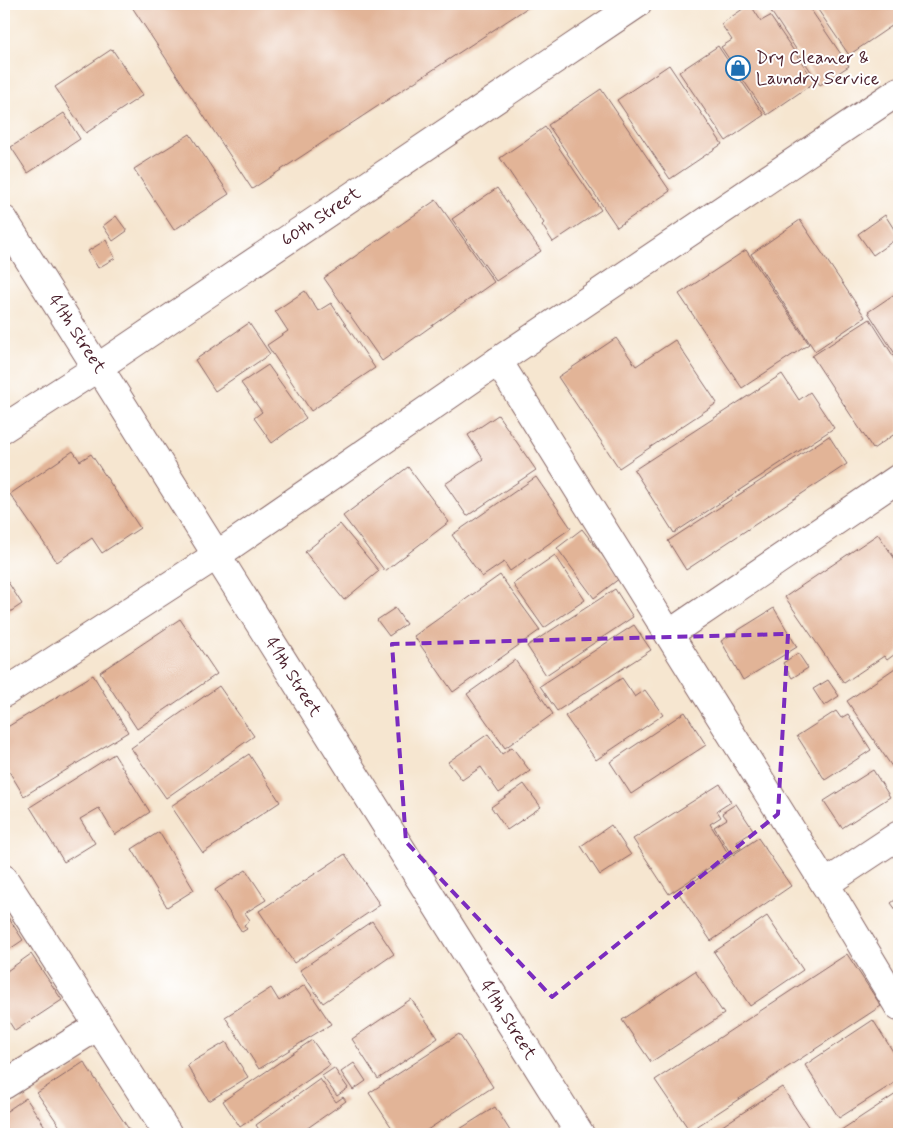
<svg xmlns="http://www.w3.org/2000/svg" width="903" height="1138" viewBox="0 0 903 1138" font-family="Mynerve,sans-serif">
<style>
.building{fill:#e2b497}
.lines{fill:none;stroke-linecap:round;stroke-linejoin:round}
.minor-casing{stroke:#866565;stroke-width:30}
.minor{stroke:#fff;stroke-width:28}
.marked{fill:none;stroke:#7b2cbf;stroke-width:4;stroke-dasharray:10 6;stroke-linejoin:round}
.labels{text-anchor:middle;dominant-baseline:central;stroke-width:4;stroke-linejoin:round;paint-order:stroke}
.poi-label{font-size:18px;fill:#4a1f2b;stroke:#fff;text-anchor:start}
.street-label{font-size:18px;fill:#4a1f2b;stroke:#fff}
</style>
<rect width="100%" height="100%" fill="#fff"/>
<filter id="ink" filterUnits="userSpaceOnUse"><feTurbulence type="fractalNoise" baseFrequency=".02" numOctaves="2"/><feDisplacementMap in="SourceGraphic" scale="10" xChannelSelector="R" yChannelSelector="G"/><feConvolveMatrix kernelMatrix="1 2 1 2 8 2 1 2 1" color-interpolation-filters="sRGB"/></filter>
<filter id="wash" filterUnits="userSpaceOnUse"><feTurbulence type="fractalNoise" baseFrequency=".0096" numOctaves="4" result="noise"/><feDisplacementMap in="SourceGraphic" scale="20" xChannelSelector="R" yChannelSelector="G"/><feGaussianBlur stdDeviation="1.12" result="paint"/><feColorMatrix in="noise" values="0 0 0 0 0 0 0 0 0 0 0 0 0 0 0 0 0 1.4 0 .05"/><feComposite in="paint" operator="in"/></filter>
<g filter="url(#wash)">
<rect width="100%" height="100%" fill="#f6e6d0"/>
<g id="blocks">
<!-- building -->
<g class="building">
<path d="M130,4H533L252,189Z"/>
<path d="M750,4L761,21L770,16L815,82L767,115L721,47L732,40L721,24Z"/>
<path d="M766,4H807L849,66L820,85Z"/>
<path d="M814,4H899V21L849,55Z"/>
<path d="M718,46L764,115L726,141L679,72Z"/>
<path d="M112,49L143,95L86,133L55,87Z"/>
<path d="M669,65L722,144L670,179L617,100Z"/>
<path d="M601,89L670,191L617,227L548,125Z"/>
<path d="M64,113L80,139L28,173L11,147Z"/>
<path d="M545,127L601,210L553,242L542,225L544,223L500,158Z"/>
<path d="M190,134L229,194L174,230L134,169Z"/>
<path d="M497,188L541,251L496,281L452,219Z"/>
<path d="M436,200L494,282L382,361L324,278Z"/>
<path d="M885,215L899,237L873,255L858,234Z"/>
<path d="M116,216L127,231L113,241L103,226Z"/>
<path d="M800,220L865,317L815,351L751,254Z"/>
<path d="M106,240L115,258L98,268L88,251Z"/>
<path d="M746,250L809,344L742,388L679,294Z"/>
<path d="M305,291L318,311L331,303L375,368L311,411L267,345L288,331L275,311Z"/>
<path d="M899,291V360L868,312Z"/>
<path d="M870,319L899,365V431L873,449L812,356Z"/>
<path d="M249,323L270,354L215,391L195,360Z"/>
<path d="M616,338L636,366L675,340L717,403L619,468L558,377Z"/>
<path d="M268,365L306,418L272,443L254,418L262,412L241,383Z"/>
<path d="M782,374L799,400L810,392L834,428L674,533L634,470Z"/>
<path d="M498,415L536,470L467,516L445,484L483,459L468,435Z"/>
<path d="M829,436L847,464L686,570L668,541Z"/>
<path d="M73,451L80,461L91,454L140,528L102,553L92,538L57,562L10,494Z"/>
<path d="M408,467L449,522L385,571L343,516Z"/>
<path d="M536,477L571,528L510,571L504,562L482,577L452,535Z"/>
<path d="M340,524L379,571L344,600L305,552Z"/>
<path d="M582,529L620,578L594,598L557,548Z"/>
<path d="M878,534L899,565V651L887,660L884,656L844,683L785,597Z"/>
<path d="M555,555L585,600L544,628L513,584Z"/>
<path d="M500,575L540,630L453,692L414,636Z"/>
<path d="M4,576L22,604L4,616Z"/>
<path d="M615,589L633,617L546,675L527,646Z"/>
<path d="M395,608L406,624L389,636L377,620Z"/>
<path d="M774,608L797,647L743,680L721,641Z"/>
<path d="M180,619L217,674L137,729L100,672Z"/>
<path d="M634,625L651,650L557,711L540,686Z"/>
<path d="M798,653L808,668L792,678L783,663Z"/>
<path d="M515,660L553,714L505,748L467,694Z"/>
<path d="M899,663V768L895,771L847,701L898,666L897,664Z"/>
<path d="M93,675L128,732L24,796L4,763V729Z"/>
<path d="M622,678L635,697L645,690L663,715L596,760L565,716Z"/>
<path d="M828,680L839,696L824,706L813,689Z"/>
<path d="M219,686L254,736L166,798L131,748Z"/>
<path d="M836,711L841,718L848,714L871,750L825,780L797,736Z"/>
<path d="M685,712L706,745L631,794L610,762Z"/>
<path d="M488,734L502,754L512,747L530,771L499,793L481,767L462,780L448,762Z"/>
<path d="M114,754L150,812L115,835L99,808L80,819L95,843L64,862L30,807Z"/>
<path d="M249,754L280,802L203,853L171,806Z"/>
<path d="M873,770L890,797L842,828L824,801Z"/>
<path d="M524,784L541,807L507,830L491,807Z"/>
<path d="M720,784L731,802L717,811L721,817L710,824L729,855L669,894L633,839Z"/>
<path d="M736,804L754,831L737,842L741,848L731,854L714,827L727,819L722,813Z"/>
<path d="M611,825L631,855L600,875L581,846Z"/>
<path d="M159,832L194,890L167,907L132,849Z"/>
<path d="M758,838L791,886L711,941L678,892Z"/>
<path d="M345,854L380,905L294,963L259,911Z"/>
<path d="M246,870L266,900L245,913L250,920L244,925L247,929L242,932L215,890Z"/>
<path d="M899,897V914L891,903Z"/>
<path d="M4,911L23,940L4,953Z"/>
<path d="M767,916L803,970L750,1006L714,952Z"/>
<path d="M372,921L394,954L323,1003L300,970Z"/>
<path d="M31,954L62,1000L15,1031L4,1014V973Z"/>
<path d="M847,954L881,1006L690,1131L655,1080Z"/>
<path d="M695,971L724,1014L651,1062L622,1020Z"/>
<path d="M305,985L331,1024L259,1069L225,1017L271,988L279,1001Z"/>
<path d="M411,999L438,1038L378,1079L352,1039Z"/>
<path d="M873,1020L899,1061V1080L839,1118L805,1065Z"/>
<path d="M459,1034L493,1087L421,1134H396L369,1093Z"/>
<path d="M312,1040L330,1065L240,1127L223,1101Z"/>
<path d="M226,1042L248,1077L209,1101L187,1065Z"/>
<path d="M84,1062L132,1134H65L37,1093Z"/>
<path d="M354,1063L366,1081L353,1090L341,1072Z"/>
<path d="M334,1068L348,1088L337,1096L322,1076Z"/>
<path d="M320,1079L336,1102L343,1097L346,1101L299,1134H262L256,1125Z"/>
<path d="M782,1087L813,1134H710Z"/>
<path d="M899,1092V1134H835Z"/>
<path d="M26,1098L50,1134H10L4,1125V1113Z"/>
<path d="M495,1107L512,1134H452Z"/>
</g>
</g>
</g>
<g filter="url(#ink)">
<use href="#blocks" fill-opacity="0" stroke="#866565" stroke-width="1"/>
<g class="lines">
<defs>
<g id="minor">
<path d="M4,220L97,368L108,382L580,1134"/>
<path d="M498,361L825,884L899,1007"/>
<path d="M4,428L97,368L637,4"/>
<path d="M669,634L899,478"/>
<path d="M4,693L217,555L498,361L899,91"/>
<path d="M4,879L168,1134"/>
<path d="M825,884L899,835"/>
<path d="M4,1085L98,1026"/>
</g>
</defs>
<!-- minor casing -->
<use href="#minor" class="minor-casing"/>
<!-- minor -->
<use href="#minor" class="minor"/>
</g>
</g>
<!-- marked area -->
<path class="marked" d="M788,634L778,814L552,997L406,842L392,644Z"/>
<!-- icons -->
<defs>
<symbol id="shop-ring" viewBox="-11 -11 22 22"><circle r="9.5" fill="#fff" stroke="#1f6fb2" stroke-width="1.5"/><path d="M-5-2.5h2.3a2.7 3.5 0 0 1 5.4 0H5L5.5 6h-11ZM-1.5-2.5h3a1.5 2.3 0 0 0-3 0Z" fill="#1f6fb2"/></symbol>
</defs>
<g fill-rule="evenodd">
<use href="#shop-ring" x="724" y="54" width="28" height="28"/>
</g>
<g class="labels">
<!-- poi labels -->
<g class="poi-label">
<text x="756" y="58">Dry Cleaner &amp;<tspan x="756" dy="21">Laundry Service</tspan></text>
</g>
<!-- street labels -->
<g class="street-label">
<text transform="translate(321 217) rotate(-34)">60th Street</text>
<text transform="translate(77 334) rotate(57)">41th Street</text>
<text transform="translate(293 677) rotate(58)">41th Street</text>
<text transform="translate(508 1020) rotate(58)">41th Street</text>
</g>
</g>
<!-- margin -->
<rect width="903" height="1138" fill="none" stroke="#fff" stroke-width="20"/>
</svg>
